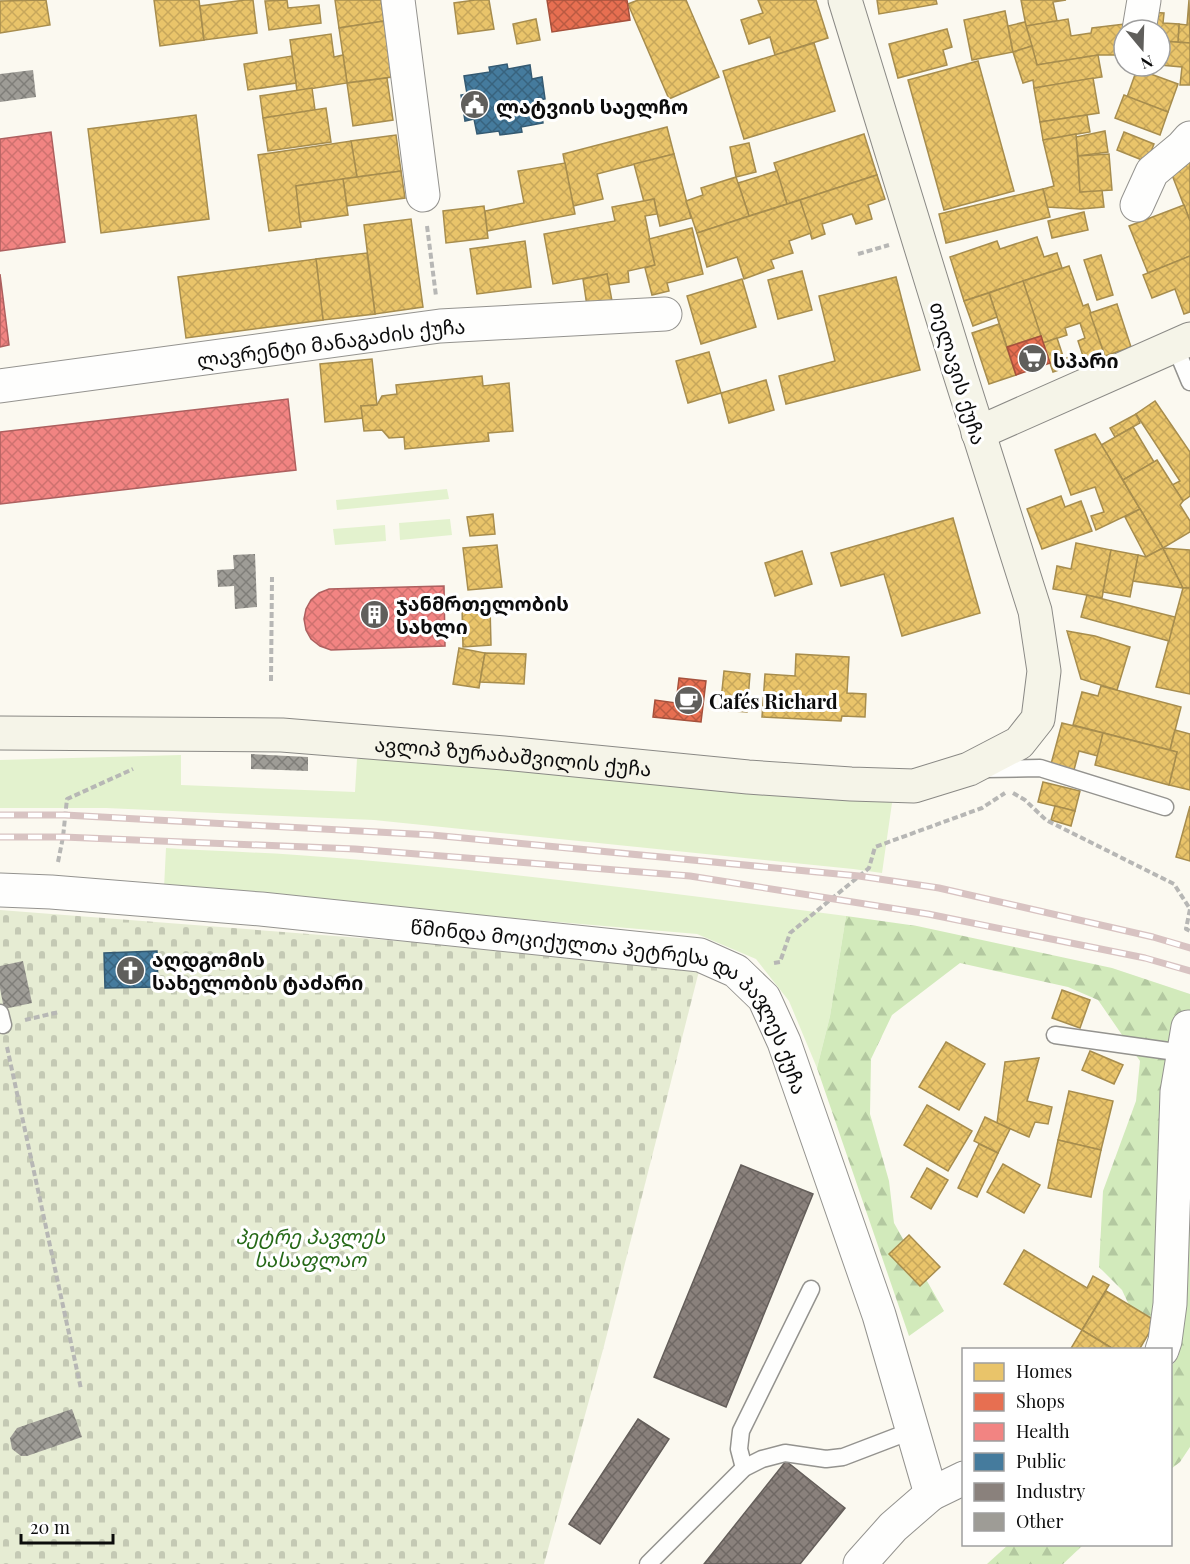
<svg xmlns="http://www.w3.org/2000/svg" width="1190" height="1564" viewBox="0 0 1190 1564" font-family="'Playfair Display','Noto Sans Georgian',serif">
<style>
.grass{fill:#e3f2ce}
.forest{fill:url(#forest-firs)}
.cemetery{fill:url(#cemetery-stones)}
.homes{fill:url(#homes-cross-hatch);stroke:#a78d4e;stroke-width:1.5}
.shops{fill:url(#shops-cross-hatch);stroke:#a5513c;stroke-width:1.5}
.health{fill:url(#health-cross-hatch);stroke:#ad605f;stroke-width:1.5}
.public{fill:url(#public-cross-hatch);stroke:#345a72;stroke-width:1.5}
.industry{fill:url(#industry-cross-hatch);stroke:#645e5a;stroke-width:1.5}
.building{fill:url(#building-cross-hatch)}
.lines{fill:none;stroke-linecap:round;stroke-linejoin:round}
.lane-casing{stroke:#94938f;stroke-width:19}
.street-casing{stroke:#94938f;stroke-width:35}
.secondary-casing{stroke:#8a8985;stroke-width:35}
.path{stroke:#b7b7b5;stroke-width:4;stroke-dasharray:6 3;stroke-linecap:butt}
.lane{stroke:#fefefd;stroke-width:16}
.street{stroke:#fefefd;stroke-width:33}
.secondary{stroke:#f5f4e8;stroke-width:33}
.rail-casing{stroke:#d8c3c2;stroke-width:7}
.rail{stroke:#fff;stroke-width:4.5;stroke-dasharray:14;stroke-linecap:butt}
.labels{text-anchor:middle;dominant-baseline:central;stroke-width:6;stroke-linejoin:round;paint-order:stroke}
.poi-label{font-size:20px;font-weight:bold;fill:#0c0c0c;stroke:#fff;text-anchor:start}
.street-label{font-size:20px;fill:#0c0c0c;stroke:#fff}
.park-label{font-size:20px;font-style:italic;fill:#266918;stroke:#fff}
</style>
<defs>
<pattern id="forest-firs" width="22" height="20" patternUnits="userSpaceOnUse" patternTransform="scale(1.5)"><rect width="22" height="20" fill="#d2eabb"/><path d="M5 1l3.5 6h-7zM16 11l3.5 6h-7z" fill="#b3c8a0"/></pattern>
<pattern id="cemetery-stones" width="16" height="16" patternUnits="userSpaceOnUse" patternTransform="scale(1.5)"><rect width="16" height="16" fill="#e6ecd3"/><path d="M2 7V4a2 2 0 0 1 4 0v3zM10 15v-3a2 2 0 0 1 4 0v3z" fill="#c4c9b4"/></pattern>
<pattern id="homes-cross-hatch" width="8" height="8" patternUnits="userSpaceOnUse" patternTransform="scale(1.5)"><rect width="8" height="8" fill="#e9c46a"/><path d="M0 0l8 8M0 8l8-8" fill="none" stroke="#c7a75b"/></pattern>
<pattern id="shops-cross-hatch" width="8" height="8" patternUnits="userSpaceOnUse" patternTransform="scale(1.5)"><rect width="8" height="8" fill="#e76f51"/><path d="M0 0l8 8M0 8l8-8" fill="none" stroke="#ba5a42"/></pattern>
<pattern id="health-cross-hatch" width="8" height="8" patternUnits="userSpaceOnUse" patternTransform="scale(1.5)"><rect width="8" height="8" fill="#f28482"/><path d="M0 0l8 8M0 8l8-8" fill="none" stroke="#ce716f"/></pattern>
<pattern id="public-cross-hatch" width="8" height="8" patternUnits="userSpaceOnUse" patternTransform="scale(1.5)"><rect width="8" height="8" fill="#457b9d"/><path d="M0 0l8 8M0 8l8-8" fill="none" stroke="#38637e"/></pattern>
<pattern id="industry-cross-hatch" width="8" height="8" patternUnits="userSpaceOnUse" patternTransform="scale(1.5)"><rect width="8" height="8" fill="#8a817c"/><path d="M0 0l8 8M0 8l8-8" fill="none" stroke="#6f6864"/></pattern>
<pattern id="building-cross-hatch" width="8" height="8" patternUnits="userSpaceOnUse" patternTransform="scale(1.5)"><rect width="8" height="8" fill="#9e9c96"/><path d="M0 0l8 8M0 8l8-8" fill="none" stroke="#7f7e79"/></pattern>
</defs>
<rect width="100%" height="100%" fill="#fbf9f0"/>
<!-- grass -->
<g class="grass">
<path d="M447,489L449,499L337,510L336,500Z"/>
<path d="M450,519L452,535L400,540L399,523Z"/>
<path d="M385,525L386,541L335,545L333,529Z"/>
<path d="M181,755V785L355,792L357,759L373,756L893,796L882,873L853,869L374,820L106,808H0V760Z"/>
<path d="M166,848C209,851 253,852 297,855C481,868 664,892 846,916L830,1016L817,1068L789,1001L756,959L697,934L164,888Z"/>
</g>
<!-- forest -->
<g class="forest">
<path d="M846,916L917,926L1112,968L1190,994V1447L1180,1462L1171,1469V1367L1179,1355L1140,1329L1122,1290L1099,1267L1103,1191L1136,1101L1140,1061L1098,1000L1068,987L960,963L892,1015L871,1059L870,1114L889,1181L894,1223L944,1311L909,1336L817,1068L830,1016Z"/>
<path d="M1009,1544H1083V1545L1063,1564H987Z"/>
</g>
<!-- cemetery -->
<path class="cemetery" d="M0,910L451,945L700,967L604,1346L544,1564H0Z"/>
<!-- homes -->
<g class="homes">
<path d="M46,0L50,25L0,33V1Z"/>
<path d="M154,0H199L204,40L160,46Z"/>
<path d="M245,0H253L257,33L204,40L200,6Z"/>
<path d="M287,0L288,8L319,5L321,23L269,30L265,1Z"/>
<path d="M335,0H381L384,21L339,28Z"/>
<path d="M475,0H489L494,29L458,34L454,3Z"/>
<path d="M638,0H686L719,77L669,99L628,4Z"/>
<path d="M758,0H816L828,38L775,55L770,37L749,44L741,20L763,13Z"/>
<path d="M877,0H936L937,4L879,14Z"/>
<path d="M1021,0H1066L1053,2L1057,21L1026,26Z"/>
<path d="M1189,0L1190,43L1178,42L1179,24L1187,25Z"/>
<path d="M1005,11L1013,52L972,60L964,20Z"/>
<path d="M1146,12L1164,13L1163,23L1179,24L1178,42L1160,41V30H1145Z"/>
<path d="M536,19L540,40L517,44L513,24Z"/>
<path d="M1068,19L1071,36L1091,33L1092,28L1133,23L1124,30V55H1098L1037,65L1026,26Z"/>
<path d="M384,21L392,77L347,83L339,28Z"/>
<path d="M1025,22L1032,46L1013,52L1008,26Z"/>
<path d="M947,29L952,47L943,50L947,65L898,78L889,44Z"/>
<path d="M331,34L334,57L343,55L347,83L297,91L290,40Z"/>
<path d="M1160,41L1190,43V85H1180L1182,67L1160,65Z"/>
<path d="M814,43L835,111L744,139L723,71Z"/>
<path d="M1032,46L1037,65L1098,55L1102,77L1034,88L1033,80L1023,83L1013,52Z"/>
<path d="M292,56L296,83L248,90L244,64Z"/>
<path d="M978,61L1014,191L944,210L908,80Z"/>
<path d="M1137,69L1178,84L1168,112L1127,97Z"/>
<path d="M387,78L393,120L353,126L347,83Z"/>
<path d="M1093,78L1099,113L1040,122L1034,88Z"/>
<path d="M312,88L315,110L263,118L260,96Z"/>
<path d="M1124,95L1168,112L1160,135L1115,118Z"/>
<path d="M326,108L331,142L268,151L263,118Z"/>
<path d="M196,115L209,219L101,233L88,129Z"/>
<path d="M1087,115L1090,132L1043,140L1040,122Z"/>
<path d="M667,127L674,154L597,174L603,199L573,206L563,154Z"/>
<path d="M1105,131L1108,152L1078,156L1076,137Z"/>
<path d="M1124,132L1154,144L1147,162L1117,150Z"/>
<path d="M864,134L877,175L787,204L774,163Z"/>
<path d="M1076,134L1080,192L1102,190L1104,207L1081,209L1047,207L1043,189L1054,186L1043,140Z"/>
<path d="M396,135L401,171L357,177L351,141Z"/>
<path d="M351,141L357,177L296,186L301,227L269,231L258,155Z"/>
<path d="M749,143L756,172L736,177L730,147Z"/>
<path d="M674,154L691,218L660,226L654,199L644,202L634,164Z"/>
<path d="M1109,154L1112,190L1080,192L1078,156Z"/>
<path d="M1190,158V221L1172,175Z"/>
<path d="M565,163L575,214L487,231L485,211L524,203L518,171Z"/>
<path d="M401,171L405,198L347,206L343,179Z"/>
<path d="M777,171L787,204L749,216L738,183Z"/>
<path d="M877,175L885,199L868,205L872,219L856,224L852,214L822,224L825,234L812,239L800,200Z"/>
<path d="M736,177L749,216L697,233L686,201L703,195L701,188Z"/>
<path d="M343,179L348,215L300,222L296,186Z"/>
<path d="M1043,189L1050,217L946,243L939,214Z"/>
<path d="M654,199L657,214L645,216L655,265L628,271L629,282L609,285L607,274L553,284L544,234L615,221L612,207Z"/>
<path d="M800,200L811,233L789,241L793,253L771,260L774,268L744,279L737,257L707,267L697,233Z"/>
<path d="M1184,205L1190,221V256L1148,273L1129,226Z"/>
<path d="M484,206L488,238L446,243L443,211Z"/>
<path d="M1084,212L1088,230L1052,238L1048,221Z"/>
<path d="M411,219L423,307L375,314L364,225Z"/>
<path d="M692,228L703,274L667,283L669,291L652,295L645,268L655,265L649,239Z"/>
<path d="M1037,237L1044,257L1057,253L1062,268L964,301L950,257L997,241L1000,249Z"/>
<path d="M525,241L531,287L477,294L470,249Z"/>
<path d="M367,253L375,314L323,320L316,259Z"/>
<path d="M1101,255L1113,295L1097,300L1084,260Z"/>
<path d="M1190,256V312L1184,314L1175,289L1152,298L1143,275Z"/>
<path d="M316,259L323,320L186,338L178,277Z"/>
<path d="M1069,266L1083,306L1088,304L1105,356L1085,362L1078,341L1085,338L1080,323L1065,328L1067,335L1043,343L1023,281Z"/>
<path d="M802,271L812,310L778,319L768,280Z"/>
<path d="M607,274L612,301L587,306L583,279Z"/>
<path d="M896,277L920,370L786,404L779,376L835,361L819,296Z"/>
<path d="M742,279L756,327L701,344L687,296Z"/>
<path d="M1023,281L1041,336L1007,347L989,293Z"/>
<path d="M989,293L997,317L973,326L964,301Z"/>
<path d="M1117,304L1131,347L1105,356L1090,313Z"/>
<path d="M999,324L1016,375L989,384L972,333Z"/>
<path d="M1057,338L1064,359L1070,357L1073,365L1053,372L1043,343Z"/>
<path d="M709,352L721,393L688,403L676,361Z"/>
<path d="M372,359L377,405L361,406L363,418L325,422L320,364Z"/>
<path d="M482,376L483,386L509,383L513,431L488,433L489,441L405,449L404,437L389,438L382,430L364,431L361,406L377,405L382,396L397,394L396,385Z"/>
<path d="M766,380L774,410L729,423L721,393Z"/>
<path d="M1155,401L1190,452V496L1183,501L1172,485L1180,481L1136,414Z"/>
<path d="M1136,414L1140,423L1115,437L1110,428Z"/>
<path d="M1133,427L1154,462L1123,480L1101,445Z"/>
<path d="M1095,434L1140,509L1096,530L1091,516L1104,512L1095,487L1071,495L1055,450Z"/>
<path d="M1157,460L1183,501L1180,505L1190,521V532L1163,548L1123,480Z"/>
<path d="M1061,496L1065,507L1081,501L1092,531L1042,549L1027,509Z"/>
<path d="M1140,509L1163,548L1146,557L1125,517Z"/>
<path d="M493,514L495,534L470,536L467,517Z"/>
<path d="M953,518L980,613L902,636L884,574L841,586L831,553Z"/>
<path d="M1076,543L1111,550L1102,598L1053,589L1057,566L1071,569Z"/>
<path d="M497,545L502,587L468,590L463,548Z"/>
<path d="M1163,548L1183,588L1133,581L1138,555L1146,557Z"/>
<path d="M1163,548L1190,550V588H1183Z"/>
<path d="M1111,550L1138,555L1130,597L1103,592Z"/>
<path d="M802,551L812,584L775,596L765,563Z"/>
<path d="M1183,588H1190V694L1156,687Z"/>
<path d="M1087,595L1175,617L1169,641L1081,617Z"/>
<path d="M462,607H490L491,645L463,647Z"/>
<path d="M1067,631L1095,636L1130,647L1117,690L1081,679Z"/>
<path d="M459,648L485,653L479,688L453,684Z"/>
<path d="M485,653L526,654L524,684L480,682Z"/>
<path d="M796,654L849,657L847,693L866,694L865,717L842,716L841,721L762,717L765,674L795,676Z"/>
<path d="M724,671L750,674L747,712L720,710Z"/>
<path d="M1101,686L1181,707L1170,750L1073,725L1082,692L1098,696Z"/>
<path d="M1062,723L1103,733L1098,756L1079,751L1074,770L1051,764Z"/>
<path d="M1175,730L1190,734V790L1169,785L1177,752L1170,750Z"/>
<path d="M1103,733L1177,752L1169,785L1095,765Z"/>
<path d="M1043,782L1080,791L1075,811L1038,802Z"/>
<path d="M1055,806L1075,811L1071,826L1051,820Z"/>
<path d="M1190,806V861L1176,857Z"/>
<path d="M1062,990L1090,1000L1080,1028L1052,1018Z"/>
<path d="M946,1042L985,1064L959,1110L919,1087Z"/>
<path d="M1090,1051L1123,1065L1114,1084L1082,1070Z"/>
<path d="M1039,1058L1027,1101L1052,1107L1048,1124L1035,1122L1029,1137L997,1123L1005,1062Z"/>
<path d="M1069,1091L1113,1101L1101,1150L1058,1140Z"/>
<path d="M927,1105L972,1131L948,1171L904,1145Z"/>
<path d="M985,1117L1010,1129L998,1153L974,1141Z"/>
<path d="M1058,1140L1101,1150L1091,1197L1048,1188Z"/>
<path d="M979,1144L998,1153L977,1197L958,1188Z"/>
<path d="M1003,1164L1040,1185L1024,1213L987,1192Z"/>
<path d="M927,1168L948,1180L931,1209L911,1197Z"/>
<path d="M909,1235L940,1267L920,1286L889,1254Z"/>
<path d="M1024,1250L1087,1288L1093,1276L1109,1285L1082,1330L1004,1284Z"/>
<path d="M1106,1291L1156,1321L1139,1350H1115L1082,1330Z"/>
<path d="M1082,1330L1115,1350H1070Z"/>
</g>
<!-- shops -->
<g class="shops">
<path d="M547,0H627L630,20L552,32Z"/>
<path d="M1041,336L1050,363L1016,375L1007,347Z"/>
<path d="M679,678L706,681L701,722L653,717L655,700L676,703Z"/>
</g>
<!-- health -->
<g class="health">
<path d="M51,132L65,242L0,251V139Z"/>
<path d="M0,274L9,345L0,347Z"/>
<path d="M288,399L296,470L0,504V432Z"/>
<path d="M444,586L445,646L331,650L320,646L311,639L306,630L304,619L306,609L311,600L319,593L329,589Z"/>
</g>
<!-- public -->
<g class="public">
<path d="M507,64L508,69L530,65L532,79L542,77L545,99L539,100L543,123L521,127L522,132L500,135L499,131L477,134L474,119L465,121L461,95L467,94L464,76L490,72L489,67Z"/>
<path d="M157,951L158,987L105,988L104,953Z"/>
</g>
<!-- industry -->
<g class="industry">
<path d="M741,1165L813,1194L726,1407L654,1377Z"/>
<path d="M638,1419L669,1439L600,1544L569,1524Z"/>
<path d="M786,1461L845,1508L800,1564H704Z"/>
</g>
<!-- building -->
<g class="building">
<path d="M33,70L36,97L0,102V74Z"/>
<path d="M255,554L257,607L235,609L234,586L218,587L217,570L234,569L233,555Z"/>
<path d="M251,754L308,757V771L251,769Z"/>
<path d="M23,961L32,1003L4,1009L0,988V966Z"/>
<path d="M72,1409L82,1437L27,1456H21L12,1449L10,1438L17,1428Z"/>
</g>
<g class="lines">
<defs>
<g id="lane">
<path d="M1175,346L1190,382"/>
<path d="M985,769L1040,768L1165,807"/>
<path d="M0,1013L3,1025"/>
<path d="M1055,1035L1183,1053"/>
<path d="M744,1468L739,1449L741,1431L811,1289"/>
<path d="M648,1564L744,1468L762,1459L785,1453L826,1459L843,1457L911,1431"/>
</g>
<g id="street">
<path d="M398,0L423,195"/>
<path d="M1139,30L1144,0"/>
<path d="M1137,205L1152,172L1182,147L1190,138"/>
<path id="s1" d="M0,386L440,326L665,314"/>
<path id="s2" d="M0,890L51,892L261,909L700,955L736,971L764,998L784,1042L879,1315L931,1494"/>
<path d="M1162,1350L1165,1341L1170,1304L1177,1092L1188,1027"/>
<path d="M860,1564L893,1527L931,1494L964,1478"/>
</g>
<g id="secondary">
<path d="M978,433L1190,339"/>
<path id="s3" d="M0,733L282,735L504,753L748,777L851,784L914,786L969,769L1019,743L1038,719L1044,671L1035,611L959,371L845,0"/>
</g>
</defs>
<!-- lane casing -->
<use href="#lane" class="lane-casing"/>
<!-- street casing -->
<use href="#street" class="street-casing"/>
<!-- secondary casing -->
<use href="#secondary" class="secondary-casing"/>
<!-- path -->
<g class="path">
<path d="M427,226L436,296"/>
<path d="M858,254L889,245"/>
<path d="M271,681L272,577"/>
<path d="M1013,793L1025,800L1046,820L1174,884L1190,909L1186,929L1190,931"/>
<path d="M58,862L63,837L67,799L133,769"/>
<path d="M774,963L780,962L790,933L869,868L875,847L982,808L1005,793"/>
<path d="M25,1020L59,1012"/>
<path d="M7,1047L81,1389"/>
</g>
<!-- lane -->
<use href="#lane" class="lane"/>
<!-- street -->
<use href="#street" class="street"/>
<!-- secondary -->
<use href="#secondary" class="secondary"/>
<defs>
<g id="rail">
<path d="M0,815H65L432,835L859,876L939,888L1153,937L1190,948"/>
<path d="M0,837H63L355,849L690,876L928,914L1145,958L1190,971"/>
</g>
</defs>
<!-- rail casing -->
<use href="#rail" class="rail-casing"/>
<!-- rail -->
<use href="#rail" class="rail"/>
</g>
<!-- icons -->
<defs>
<symbol id="civic-disc" viewBox="-11 -11 22 22"><circle r="9.5" fill="#605f5c" stroke="#fff"/><path d="M-.6-6.5H3V-4.5H.6V-3L4-1V1h2V6H-6V1h2V-1L-.6-3ZM-1.2 2.5V6h2.4V2.5Z" fill="#fff"/></symbol>
<symbol id="supermarket-disc" viewBox="-11 -11 22 22"><circle r="9.5" fill="#605f5c" stroke="#fff"/><path d="M-6-5.5h2.5l.6 2H6L4.5 2H-2.5L-4.4-4H-6ZM-1.5 3.2a1.3 1.3 0 1 0 .1 0ZM3 3.2a1.3 1.3 0 1 0 .1 0Z" fill="#fff"/></symbol>
<symbol id="building-disc" viewBox="-11 -11 22 22"><circle r="9.5" fill="#605f5c" stroke="#fff"/><path d="M-4-6H4V6H1V3H-1V6H-4ZM-2.5-4.3h1.7v1.8h-1.7ZM.8-4.3h1.7v1.8H.8ZM-2.5-1h1.7V.8h-1.7ZM.8-1h1.7V.8H.8Z" fill="#fff"/></symbol>
<symbol id="cafe-disc" viewBox="-11 -11 22 22"><circle r="9.5" fill="#605f5c" stroke="#fff"/><path d="M-5.5-4.5H6V0H3Q3 3.5 0 3.5H-2.5Q-5.5 3.5-5.5 0ZM3-3.2v2h1.7v-2ZM-6 4.5H4V6H-6Z" fill="#fff"/></symbol>
<symbol id="church-disc" viewBox="-11 -11 22 22"><circle r="9.5" fill="#605f5c" stroke="#fff"/><path d="M-1.2-6h2.4v3.5h3.3v2.4h-3.3V6h-2.4V-.1h-3.3v-2.4h3.3Z" fill="#fff"/></symbol>
</defs>
<g fill-rule="evenodd">
<use href="#civic-disc" x="458" y="88" width="33" height="33"/>
<use href="#supermarket-disc" x="1016" y="342" width="33" height="33"/>
<use href="#building-disc" x="358" y="598" width="33" height="33"/>
<use href="#cafe-disc" x="672" y="684" width="33" height="33"/>
<use href="#church-disc" x="114" y="954" width="33" height="33"/>
</g>
<g class="labels">
<!-- poi labels -->
<g class="poi-label">
<text x="496" y="105">ლატვიის საელჩო</text>
<text x="1053" y="359">სპარი</text>
<text x="396" y="602">ჯანმრთელობის<tspan x="396" dy="23">სახლი</tspan></text>
<text x="709" y="700">Cafés Richard</text>
<text x="152" y="958">აღდგომის<tspan x="152" dy="23">სახელობის ტაძარი</tspan></text>
</g>
<!-- street labels -->
<g class="street-label">
<text stroke="none"><textPath href="#s1" startOffset="334">ლავრენტი მანაგაძის ქუჩა</textPath></text>
<text transform="translate(959 373) rotate(73)">თელავის ქუჩა</text>
<text stroke="none"><textPath href="#s3" startOffset="514">ავლიპ ზურაბაშვილის ქუჩა</textPath></text>
<text stroke="none"><textPath href="#s2" startOffset="648">წმინდა მოციქულთა პეტრესა და პავლეს ქუჩა</textPath></text>
</g>
<!-- park labels -->
<g class="park-label">
<text x="310" y="1235">პეტრე პავლეს<tspan x="310" dy="23">სასაფლაო</tspan></text>
</g>
</g>
<!-- legend -->
<rect x="962" y="1348" width="210" height="198" fill="#ffffff" stroke="#9e9e9e" stroke-width="1.5"/>
<rect x="974" y="1363" width="30" height="18" fill="#e9c46a" stroke="#9e9e9e" stroke-width="1.5"/>
<text x="1016" y="1378" font-size="18" fill="#0c0c0c">Homes</text>
<rect x="974" y="1393" width="30" height="18" fill="#e76f51" stroke="#9e9e9e" stroke-width="1.5"/>
<text x="1016" y="1408" font-size="18" fill="#0c0c0c">Shops</text>
<rect x="974" y="1423" width="30" height="18" fill="#f28482" stroke="#9e9e9e" stroke-width="1.5"/>
<text x="1016" y="1438" font-size="18" fill="#0c0c0c">Health</text>
<rect x="974" y="1453" width="30" height="18" fill="#457b9d" stroke="#9e9e9e" stroke-width="1.5"/>
<text x="1016" y="1468" font-size="18" fill="#0c0c0c">Public</text>
<rect x="974" y="1483" width="30" height="18" fill="#8a817c" stroke="#9e9e9e" stroke-width="1.5"/>
<text x="1016" y="1498" font-size="18" fill="#0c0c0c">Industry</text>
<rect x="974" y="1513" width="30" height="18" fill="#9e9c96" stroke="#9e9e9e" stroke-width="1.5"/>
<text x="1016" y="1528" font-size="18" fill="#0c0c0c">Other</text>
<!-- north arrow -->
<g transform="translate(1142 48) rotate(161)"><circle r="28" fill="#ffffff" stroke="#9e9e9e" stroke-width="1.5"/>
<path d="M0-4.5L10 22L0 15L-10 22Z" fill="#605f5c"/>
<text y="-9" font-size="16" font-weight="bold" text-anchor="middle" fill="#0c0c0c">N</text>
</g>
<!-- scale -->
<path d="M21 1534v9h92v-9" fill="none" stroke="#0c0c0c" stroke-width="3"/>
<text x="30" y="1534" font-size="18" fill="#0c0c0c" stroke="#ffffff" stroke-width="4.5" paint-order="stroke">20 m</text>
</svg>
